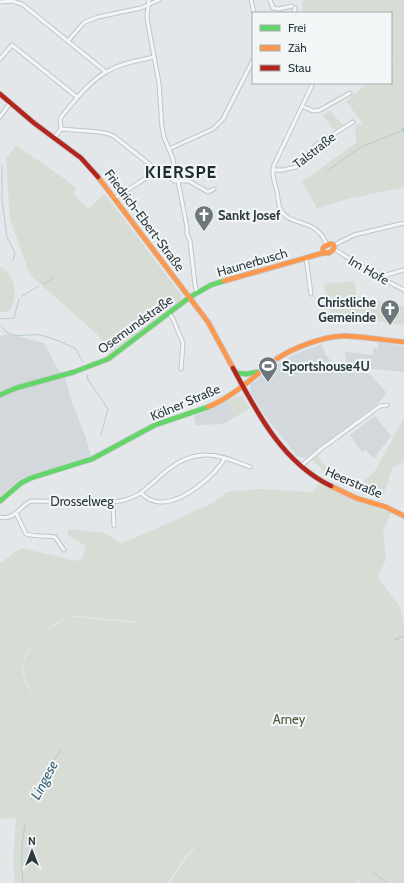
<svg xmlns="http://www.w3.org/2000/svg" width="404" height="883" viewBox="0 0 404 883" font-family="Cabin,sans-serif">
<style>
.built{fill:#d3d8dc}
.green{fill:#d7dcd5;fill-rule:evenodd}
.lines{fill:none;stroke-linecap:round;stroke-linejoin:round}
.stream{stroke:#b4cbd2;stroke-width:1}
.canal{stroke:#b4cbd2;stroke-width:3.5}
.street-casing{stroke:#c2c5c7;stroke-width:5}
.fast-casing{stroke:#c2c5c7;stroke-width:6}
.slow-casing{stroke:#c2c5c7;stroke-width:6}
.jam-casing{stroke:#c2c5c7;stroke-width:6}
.street{stroke:#f3f5f6;stroke-width:3}
.fast{stroke:#63d668;stroke-width:4.5}
.slow{stroke:#ff974d;stroke-width:4.5}
.jam{stroke:#b3261e;stroke-width:4.5}
.labels{text-anchor:middle;dominant-baseline:central;stroke-width:4;stroke-linejoin:round;paint-order:stroke}
.street-label{font-size:13px;fill:#2c3a41;stroke:#f2f6f7}
.poi-label{font-size:13px;font-weight:bold;fill:#2c3a41;stroke:#f2f6f7;text-anchor:start}
.park-label{font-size:13px;fill:#4a5c3a;stroke:#f2f6f7}
.water-label{font-size:14px;font-style:italic;fill:#386473;stroke:#f2f6f7}
.district-label{font-size:17px;font-weight:bold;letter-spacing:1px;fill:#1e2b32;stroke:#f2f6f7}
</style>
<rect width="100%" height="100%" fill="#e4e7e9"/>
<!-- built -->
<g class="built">
<path d="M9,334L44,343L56,366L65,378L71,400L86,438L91,457L20,479L0,496V336Z"/>
<path d="M378,342L404,346V372L374,369L351,371L370,374L387,393L377,404L305,458L298,457L268,420L253,397L250,391V385L276,365L295,354L322,344L325,354L335,366L347,371L345,352L373,355V348L378,349Z"/>
<path d="M229,400L234,418L223,424L196,425L194,416Z"/>
<path d="M375,416L391,436L386,443L378,452L375,459L365,450L362,452L350,435Z"/>
</g>
<!-- green -->
<g class="green">
<path d="M303,0H404V187L348,199L317,208L302,182L356,143L355,125L363,124L346,101L368,83H391V64L395,60L391,59V13H306L302,10Z"/>
<path d="M329,110L343,125L334,130L323,116Z"/>
<path d="M16,145L76,187L74,194L88,209L105,194L182,296L178,304L110,353L97,334L30,275L10,219L6,159Z"/>
<path d="M0,267C15,272 20,298 9,310C7,313 3,312 0,312Z"/>
<path d="M355,281L356,296L404,306V325L373,321L337,322L331,319L324,284Z"/>
<path d="M237,396H242L250,408L234,418L229,400Z"/>
<path d="M404,418V462L393,467L381,501L334,480L312,460L317,456L329,470L358,486L375,471Z"/>
<path d="M318,484L391,513L383,532L386,559L378,577L400,607L404,624V883H358L365,875L356,883H170L187,856L194,849L193,848L186,855L168,883H15L13,859L16,818L0,819V563L21,548L77,561L83,558L86,546L67,535L69,529L105,533L121,544L211,504L227,492L259,489L313,492ZM76,616L139,622L137,623L76,617L66,618L42,634L33,642L29,649L23,664L25,679L33,694C12,669 25,646 48,629C58,622 63,617 76,616Z"/>
</g>
<g class="lines">
<!-- stream -->
<g class="stream">
<path d="M2,165V200L7,237L15,253L13,261"/>
<path d="M327,171L361,147L404,130"/>
<path d="M44,284L52,279L53,277"/>
<path d="M22,296L39,286"/>
<path d="M0,319L14,318L19,299"/>
<path d="M1,326C12,343 29,331 44,336C55,339 66,344 76,349L83,363"/>
<path d="M88,374L87,378L108,409L101,434"/>
<path d="M394,640L404,636"/>
<path d="M31,800L61,749"/>
<path d="M374,872L386,883"/>
<path d="M23,883C21,864 21,843 25,825"/>
</g>
<!-- canal -->
<path class="canal" d="M403,129L404,130"/>
<defs>
<g id="street">
<path d="M251,0L254,13"/>
<path d="M270,0L273,8L279,9L292,6"/>
<path d="M0,2L12,1L22,4L106,72"/>
<path d="M294,13L295,8"/>
<path d="M68,41L81,26L85,22L98,17L141,8L159,0"/>
<path d="M0,59L12,45L77,97"/>
<path d="M313,83L274,165C271,175 275,182 277,192C278,197 278,203 280,208C289,229 315,215 327,245"/>
<path d="M302,106L313,111L320,110L350,93"/>
<path d="M0,117L10,103"/>
<path d="M61,129L60,120L62,116C75,100 88,83 106,72C121,63 138,61 154,57"/>
<path d="M54,138L61,129L99,132L109,134L115,137L153,167L155,174"/>
<path d="M169,149L213,129L223,119L253,60"/>
<path d="M273,170H283L296,167L310,151L316,145L353,122"/>
<path d="M168,172L170,177L174,181H189L208,192L214,189"/>
<path d="M178,181L187,227V234L190,241L195,285L197,292"/>
<path d="M115,198L146,178L155,174L170,171L174,166L173,159L164,137L162,127L159,83L148,24L147,16L149,0"/>
<path d="M334,245L354,235L404,223"/>
<path d="M334,249L379,277L404,290"/>
<path d="M306,258L311,294"/>
<path d="M379,277L404,270"/>
<path d="M169,313L173,319L183,343L181,369"/>
<path d="M301,466L321,449L380,406L387,405"/>
<path d="M141,493C146,498 152,502 160,502C182,503 214,477 225,458"/>
<path d="M113,502L114,526"/>
<path d="M16,513L26,534C35,537 45,535 55,537L64,550"/>
<path d="M0,517C14,521 20,506 31,501L113,502C122,501 131,499 139,494C145,490 151,484 156,480C170,466 188,454 208,455C222,455 236,462 250,467"/>
</g>
<g id="fast">
<path d="M236,373L246,374L258,372"/>
<path d="M0,395L16,388L74,372L108,359L190,297L211,285L224,281"/>
<path d="M0,501L21,483L31,478L92,459L155,425L208,407"/>
</g>
<g id="slow">
<path d="M98,177L208,322L233,368"/>
<path d="M224,281L323,253H329L334,249V245C330,243 326,245 323,248V253"/>
<path d="M208,407C233,397 254,376 275,360C292,348 326,335 346,336C366,337 385,340 404,342"/>
<path d="M331,486L356,498L386,507L404,516"/>
</g>
<g id="jam">
<path d="M0,94L34,123L81,158L98,177"/>
<path d="M233,368C257,413 283,463 331,486"/>
</g>
</defs>
<!-- street casing -->
<use href="#street" class="street-casing"/>
<!-- fast casing -->
<use href="#fast" class="fast-casing"/>
<!-- slow casing -->
<use href="#slow" class="slow-casing"/>
<!-- jam casing -->
<use href="#jam" class="jam-casing"/>
<!-- street -->
<use href="#street" class="street"/>
<!-- fast -->
<use href="#fast" class="fast"/>
<!-- slow -->
<use href="#slow" class="slow"/>
<!-- jam -->
<use href="#jam" class="jam"/>
</g>
<!-- icons -->
<defs>
<symbol id="church-pin" viewBox="-11 -11 22 30"><path d="M0 17L-7.5 6A9.5 9.5 0 1 1 7.5 6Z" fill="#6c777c" stroke="#f2f6f7"/><path d="M-1.2-6h2.4v3.5h3.3v2.4h-3.3V6h-2.4V-.1h-3.3v-2.4h3.3Z" fill="#fff"/></symbol>
<symbol id="stadium-pin" viewBox="-11 -11 22 30"><path d="M0 17L-7.5 6A9.5 9.5 0 1 1 7.5 6Z" fill="#6c777c" stroke="#f2f6f7"/><path d="M0-5a6.5 5 0 1 0 0 10a6.5 5 0 1 0 0-10ZM-3.5-1.8h7v3.6h-7Z" fill="#fff"/></symbol>
</defs>
<g fill-rule="evenodd">
<use href="#church-pin" x="193" y="204" width="22" height="30"/>
<use href="#church-pin" x="379" y="298" width="22" height="30"/>
<use href="#stadium-pin" x="257" y="355" width="22" height="30"/>
</g>
<g class="labels">
<!-- street labels -->
<g class="street-label">
<text transform="translate(314 150) rotate(-38)">Talstraße</text>
<text transform="translate(145 220) rotate(53)">Friedrich-Ebert-Straße</text>
<text transform="translate(252 262) rotate(-16)">Haunerbusch</text>
<text transform="translate(369 270) rotate(30)">Im Hofe</text>
<text transform="translate(135 324) rotate(-36)">Osemundstraße</text>
<text transform="translate(185 402) rotate(-23)">Kölner Straße</text>
<text transform="translate(354 482) rotate(23)">Heerstraße</text>
<text x="82" y="501">Drosselweg</text>
</g>
<!-- poi labels -->
<g class="poi-label">
<text x="218" y="215">Sankt Josef</text>
<text x="376" y="302" text-anchor="end">Christliche<tspan x="376" dy="15">Gemeinde</tspan></text>
<text x="282" y="366">Sportshouse4U</text>
</g>
<!-- park labels -->
<g class="park-label">
<text x="289" y="719">Arney</text>
</g>
<!-- water labels -->
<g class="water-label">
<text transform="translate(44 780) rotate(-62)">Lingese</text>
</g>
<!-- district labels -->
<g class="district-label">
<text x="181" y="172">KIERSPE</text>
</g>
</g>
<!-- legend -->
<rect x="252" y="12" width="140" height="72" fill="#f2f6f7" stroke="#a3abae"/>
<rect x="260" y="25" width="20" height="6" fill="#63d668" stroke="#a3abae"/>
<text x="288" y="32" font-size="12" fill="#2c3a41">Frei</text>
<rect x="260" y="45" width="20" height="6" fill="#ff974d" stroke="#a3abae"/>
<text x="288" y="52" font-size="12" fill="#2c3a41">Zäh</text>
<rect x="260" y="65" width="20" height="6" fill="#b3261e" stroke="#a3abae"/>
<text x="288" y="72" font-size="12" fill="#2c3a41">Stau</text>
<!-- north arrow -->
<g transform="translate(32 851)" stroke="#f2f6f7" stroke-width="3" paint-order="stroke">
<path d="M0-3L7 15L0 10L-7 15Z" fill="#2c3a41"/>
<text y="-6" font-size="11" font-weight="bold" text-anchor="middle" fill="#2c3a41">N</text>
</g>
</svg>
